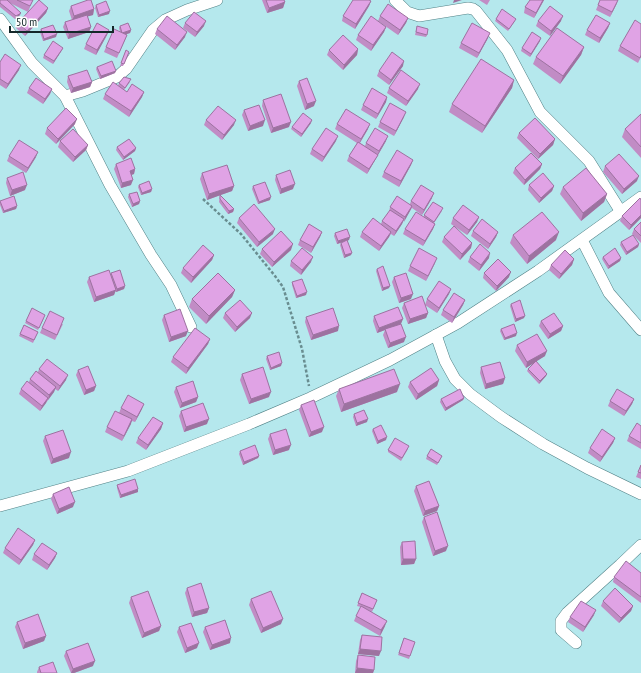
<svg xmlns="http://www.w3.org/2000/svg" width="641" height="673" viewBox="0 0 641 673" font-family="'PT Sans Narrow',sans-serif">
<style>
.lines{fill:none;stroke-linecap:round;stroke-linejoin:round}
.minor-casing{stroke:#528287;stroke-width:12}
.path{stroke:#698d90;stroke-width:2.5;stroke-dasharray:3 2;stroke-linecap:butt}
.minor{stroke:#fff;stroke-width:11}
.wall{fill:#c18cc5}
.shaded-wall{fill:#9d72a0}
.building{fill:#e0a3e5;stroke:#9d72a0}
</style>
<rect width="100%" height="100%" fill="#b5e8ed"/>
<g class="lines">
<defs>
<g id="minor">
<path d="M395,0L407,12L419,16L468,8L473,9L476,11L507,50L540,112L589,161L621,212"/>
<path d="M0,19L32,63L65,96L110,185L151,255L171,285L191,327"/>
<path d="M65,96L83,91L117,77L126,69L153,30L165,20L187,10L217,0"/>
<path d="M582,240L609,293L641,330"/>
<path d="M436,335L445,361L455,379L470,394L501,417L543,444L587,468L641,494"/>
<path d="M0,506L128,471L249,424L310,398L390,360L458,323L538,271L641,197"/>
<path d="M576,643L561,630V621L567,613L620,565L641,545"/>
</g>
</defs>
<!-- minor casing -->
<use href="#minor" class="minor-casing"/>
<!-- path -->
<path class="path" d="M203,199L241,234L275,276L283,287L302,349L309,386"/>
<!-- minor -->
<use href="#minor" class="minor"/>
</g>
<!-- wall -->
<g class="wall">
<path d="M0,0H33L28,12L10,3L20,15L15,19L0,7Z"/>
<path d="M262,0H284L285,2L283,8L267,13Z"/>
<path d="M479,0H490L487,5Z"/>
<path d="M544,0L534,18L524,13L525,7Z"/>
<path d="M371,1L369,6L355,29L342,21L343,16Z"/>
<path d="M617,3L610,17L596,10L598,5Z"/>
<path d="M96,5L109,14L98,17L95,8Z"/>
<path d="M71,6L94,9L93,15L87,16L91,27L89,32L68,39L63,27L65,22L72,20L69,11Z"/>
<path d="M48,8L46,13L25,36L16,28L18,23Z"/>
<path d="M380,16L408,18L406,23L398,35L378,21Z"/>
<path d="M496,19L515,21L508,31L495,21Z"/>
<path d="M538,21H561L550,36L536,26Z"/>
<path d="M185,23L204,26L195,37L183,28Z"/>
<path d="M610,23L608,28L599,43L585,35L587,30Z"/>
<path d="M641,24V57L638,63L618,51L620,46Z"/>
<path d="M120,26L131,30L130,33L125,34L127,35L125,40L117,58L104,52L106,47L120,32L119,28Z"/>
<path d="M417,26L427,35L426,37L415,35Z"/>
<path d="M386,27L384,32L371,51L356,40L358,35Z"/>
<path d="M41,29L56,37L43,41L40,32Z"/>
<path d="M157,29L185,37L175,50L155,34Z"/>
<path d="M109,30L107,35L96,55L84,49L86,44Z"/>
<path d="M488,38L477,58L459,48L461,43Z"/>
<path d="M540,41L530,57L521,51L522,48Z"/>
<path d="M584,47L581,55L560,84L533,64L536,57Z"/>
<path d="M63,48L62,50L53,64L43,58L44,55Z"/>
<path d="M358,49L357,55L343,70L327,55L329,50Z"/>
<path d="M126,50L128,55L123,66H120Z"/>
<path d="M0,62L19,70L6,89L0,85Z"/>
<path d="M403,66L389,85L377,76L379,71Z"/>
<path d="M97,67L115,73L100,79L96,69Z"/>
<path d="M68,76L92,82L90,87L71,93L67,82Z"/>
<path d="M514,80L512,88L482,133L449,112L452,104Z"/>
<path d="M299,81L314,106L305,110L297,86Z"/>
<path d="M130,82L124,90L127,92H144L142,97L129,117L103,99L105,94L118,86L119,83Z"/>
<path d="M29,88L52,89L50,94L43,104L27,93Z"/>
<path d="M389,88L418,89L406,106L387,93Z"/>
<path d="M387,97L386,102L376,119L361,110L363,105Z"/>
<path d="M263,100L289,127L271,133L262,106Z"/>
<path d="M244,110L263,126L248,131L242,115Z"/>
<path d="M641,114V158L622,137L625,129Z"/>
<path d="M404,117L394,136L378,127L380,122Z"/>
<path d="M206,120L234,125L222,140L204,125Z"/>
<path d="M311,123L301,137L291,129L292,127Z"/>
<path d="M75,124L56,144L45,134L47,128Z"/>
<path d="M337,124L368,129L360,143L365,146L366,143L386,141L367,174L347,161L349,156L357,143L335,129Z"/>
<path d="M519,133L555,139L553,145L538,159L517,138Z"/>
<path d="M60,141L88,145L86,150L73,162L58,147Z"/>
<path d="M336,141L322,162L310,154L312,149Z"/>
<path d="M117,147L136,148L135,151L123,160L116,150Z"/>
<path d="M9,156L36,157L26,173L7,161Z"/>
<path d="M413,160L411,165L399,187L382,177L384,172Z"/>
<path d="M116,164L135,169L134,174L131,175V185L121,188L114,169Z"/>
<path d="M542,164L540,169L524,185L513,173L515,168Z"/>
<path d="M605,166L637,181L622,194L603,172Z"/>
<path d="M202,173L234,186L232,191L220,195L234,209L233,212L228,214L219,202L220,195L207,200L200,179Z"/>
<path d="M276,175L293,189L280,194L275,180Z"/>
<path d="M7,178L25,190L10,196L6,183Z"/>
<path d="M139,185L152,189L151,192L141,195L138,187Z"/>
<path d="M529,185L554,186L552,191L539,203L528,190Z"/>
<path d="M253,186L270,200L258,204L252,189Z"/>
<path d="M563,187L607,194L604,202L581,221L560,194Z"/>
<path d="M129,194L140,201L139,204L132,207L128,197Z"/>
<path d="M432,198L422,215L412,208L410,211L403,222L402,224L394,236L391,234L389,237L379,251L360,237L362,232L381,224L382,221L389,212L390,207L410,204L411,201Z"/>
<path d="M641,200V218L629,230L620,221L622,216Z"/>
<path d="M0,201L17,206L16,209L3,213L0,205Z"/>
<path d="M442,211L434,223L435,224L433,229L423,246L403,234L405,229L424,217V215Z"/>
<path d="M479,217L477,222L467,235L451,224L453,218Z"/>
<path d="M239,218L273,234L257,247L237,223Z"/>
<path d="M641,222V243L632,234L634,229Z"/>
<path d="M473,231L498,232L496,237L488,249L471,236Z"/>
<path d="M322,232L320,237L311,253L298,245L300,240Z"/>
<path d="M335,233L349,240L337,244L334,236Z"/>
<path d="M513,235L556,240L527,264L510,243Z"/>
<path d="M444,237L472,243L471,248L460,260L442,242Z"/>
<path d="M621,242L639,244L638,247L626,255L620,245Z"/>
<path d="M341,243L351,255L344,258L340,245Z"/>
<path d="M262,249L291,250L272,267L260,254Z"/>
<path d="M214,255L212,260L191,283L181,273L183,268Z"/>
<path d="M470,257L489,258L479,271L468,262Z"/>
<path d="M603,257L621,258L620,261L608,269L602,259Z"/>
<path d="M574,259L572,265L559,279L549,270L551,265Z"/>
<path d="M291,261L311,262L301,275L290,266Z"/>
<path d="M435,263L426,281L408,271L410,266Z"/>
<path d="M377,269L389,288L382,291L376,271Z"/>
<path d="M111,273L125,286L124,289L116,292L115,291L114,295L94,302L87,282L89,277L111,274Z"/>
<path d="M484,273L509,277L496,291L483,278Z"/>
<path d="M394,277L411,299L399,303L392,282Z"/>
<path d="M292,282L306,295L296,298L292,285Z"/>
<path d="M451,289L449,294L437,313L425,305L427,299Z"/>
<path d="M235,290L232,297L206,324L189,307L192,299Z"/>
<path d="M465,300L463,305L452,323L441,315L443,310Z"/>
<path d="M404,303L428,313L426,318L408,324L402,308Z"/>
<path d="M511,304L524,318L515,322L510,306Z"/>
<path d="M225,313L250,318L235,332L223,318Z"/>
<path d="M164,315L186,336L169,342L162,320Z"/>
<path d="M374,316L401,324L404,342L388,348L383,335L385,330L377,333L373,321Z"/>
<path d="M306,317L338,331L311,340L305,322Z"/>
<path d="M44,318L38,330L25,323L26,321Z"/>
<path d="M541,321L563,326L561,331L548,339L539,326Z"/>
<path d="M63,324L55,340L40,333L42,328Z"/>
<path d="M24,325L38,332L33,343L19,336Z"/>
<path d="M501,329L516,336L504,340L500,331Z"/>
<path d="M210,339L208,344L186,374L171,362L173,357Z"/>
<path d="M517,345L545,356L536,361L547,374L546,376L539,384L527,371L528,369L535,362L526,368L515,351Z"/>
<path d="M267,356L281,366L270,370L266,359Z"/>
<path d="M481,367L505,378L503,384L485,389L480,373Z"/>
<path d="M39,369L66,380L58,391L55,389L54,392L40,411L19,394L21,389L29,382L30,379L38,372Z"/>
<path d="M78,370L96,386L94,391L84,395L76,375Z"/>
<path d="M242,374L269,397L249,404L240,380Z"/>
<path d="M439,380L437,386L416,400L408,387L410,382Z"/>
<path d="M176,387L198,397L196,402L180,408L174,392Z"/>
<path d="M339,389L397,392L341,412L336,396Z"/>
<path d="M464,398L463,400L445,411L440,402L441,399Z"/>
<path d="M634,399L632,404L624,416L608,406L610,401Z"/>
<path d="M301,405L322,432L309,437L299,410Z"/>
<path d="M121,408L142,409L135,422L132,421L122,441L105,432L107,427L119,413Z"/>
<path d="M181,411L207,424L184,432L179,416Z"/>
<path d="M354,414L367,422L356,426L353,417Z"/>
<path d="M163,423L161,429L146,450L136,443L138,438Z"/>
<path d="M641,426V449L627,441L629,436Z"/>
<path d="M373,429L386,440L377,444L372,431Z"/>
<path d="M270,434L289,450L273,455L268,439Z"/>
<path d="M45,436L69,458L51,464L43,441Z"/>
<path d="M615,438L613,443L600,462L588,453L590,448Z"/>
<path d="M408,449L401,461L388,452V450Z"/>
<path d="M240,451L259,456L258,458L243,465L239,454Z"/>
<path d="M427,456H442L437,465L426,459Z"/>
<path d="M641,465V479L636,477Z"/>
<path d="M117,485L138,489V492L120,498L117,488Z"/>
<path d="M416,486L439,506L437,511L423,516L414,491Z"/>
<path d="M53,494L73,507L57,514L51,499Z"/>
<path d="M424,517L446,551L433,556L422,522Z"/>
<path d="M35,540L33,545L19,565L3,553L5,548Z"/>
<path d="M402,542L416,559L414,564L401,565L400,547Z"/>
<path d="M57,553L55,558L47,570L32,560L34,554Z"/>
<path d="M641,573V603L613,582L614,577Z"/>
<path d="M187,588L209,608L207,613L192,617L185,593Z"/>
<path d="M362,593L377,600L372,612L367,610L385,626L380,636L354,621L356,616L361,607L357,606Z"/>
<path d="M131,597L161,626L159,631L142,638L129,603Z"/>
<path d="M251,599L281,624L261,633L249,605Z"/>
<path d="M603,601L633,606L631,611L619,623L601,606Z"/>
<path d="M594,615L583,632L568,622L570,617Z"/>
<path d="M17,622L46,636L44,641L23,649L15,627Z"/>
<path d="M179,627L197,648L185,653L177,632Z"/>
<path d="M205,627L230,643L210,650L203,632Z"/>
<path d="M362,635L379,656L358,654L360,640Z"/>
<path d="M404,638L415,642L409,659L398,655Z"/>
<path d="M66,651L93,666L74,673H71L64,656Z"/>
<path d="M358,655L374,670L373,673H355L356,661Z"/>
<path d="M39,667L57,673H37V672Z"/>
</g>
<!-- shaded-wall -->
<g class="shaded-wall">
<path d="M454,0H462L453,3Z"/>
<path d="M543,0H544L534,18L536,13Z"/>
<path d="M618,0L617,3L610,17L612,12Z"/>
<path d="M371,1L369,6L355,29L356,24Z"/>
<path d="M285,2L283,8L267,13L269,8Z"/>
<path d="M48,8L46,13L25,36L27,31Z"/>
<path d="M94,9L93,15L72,21L74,16Z"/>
<path d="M110,11L109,14L98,17L99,15Z"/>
<path d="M21,13L20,15L15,19L16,16Z"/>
<path d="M563,16L561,21L550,36L551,31Z"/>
<path d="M408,18L406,23L398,35L400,30Z"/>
<path d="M206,21L204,26L195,37L197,32Z"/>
<path d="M610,23L608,28L599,43L600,38Z"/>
<path d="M91,27L89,32L68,39L69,34Z"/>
<path d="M386,27L384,32L371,51L373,45Z"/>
<path d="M109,30L107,35L96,55L97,50Z"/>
<path d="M131,30L130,33L121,36L122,33Z"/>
<path d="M187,32L185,37L175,50L177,45Z"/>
<path d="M490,33L488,38L477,58L479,53Z"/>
<path d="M57,34L56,37L43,41L44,39Z"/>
<path d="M541,38L540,41L530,57L531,54Z"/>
<path d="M584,47L581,55L560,84L563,76Z"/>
<path d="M63,48L62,50L53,64L54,61Z"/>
<path d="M358,49L357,55L343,70L344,65Z"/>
<path d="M404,61L403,66L389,85L391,80Z"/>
<path d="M21,65L19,70L6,89L8,84Z"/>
<path d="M116,71L115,73L100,79L101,76Z"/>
<path d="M514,80L512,88L482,133L485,126Z"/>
<path d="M92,82L90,87L71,93L73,88Z"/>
<path d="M420,84L418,89L406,106L408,101Z"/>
<path d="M52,89L50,94L43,104L45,99Z"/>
<path d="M144,92L142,97L129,117L131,111Z"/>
<path d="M387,97L386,102L376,119L378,114Z"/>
<path d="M316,101L314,106L305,110L307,104Z"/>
<path d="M406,112L404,117L394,136L396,131Z"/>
<path d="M77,119L75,124L56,144L58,139Z"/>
<path d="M236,120L234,125L222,140L224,135Z"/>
<path d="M265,120L263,126L248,131L250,126Z"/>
<path d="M312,120L311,123L301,137L302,134Z"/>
<path d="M291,122L289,127L271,133L273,128Z"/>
<path d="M370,124L368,129L359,144L361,139Z"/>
<path d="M338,136L336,141L322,162L324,157Z"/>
<path d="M388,136L386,141L367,174L369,169Z"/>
<path d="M555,139L553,145L538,159L540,154Z"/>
<path d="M88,145L86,150L73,162L75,157Z"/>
<path d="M136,148L135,151L123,160L124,157Z"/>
<path d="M38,152L36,157L26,173L28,168Z"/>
<path d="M413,160L411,165L399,187L401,181Z"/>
<path d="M542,164L540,169L524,185L525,180Z"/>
<path d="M135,169L134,174L128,176L130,171Z"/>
<path d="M639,176L637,181L622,194L624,189Z"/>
<path d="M133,180L131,185L121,188L122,183Z"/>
<path d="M295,184L293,189L280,194L281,189Z"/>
<path d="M27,185L25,190L10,196L12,190Z"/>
<path d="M234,186L232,191L207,200L209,194Z"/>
<path d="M554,186L552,191L539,203L541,198Z"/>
<path d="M152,189L151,192L141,195L142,193Z"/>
<path d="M434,193L432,198L422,215L424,210Z"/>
<path d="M607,194L604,202L581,221L583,213Z"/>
<path d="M271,197L270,200L258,204L259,202Z"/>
<path d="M140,201L139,204L132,207L133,204Z"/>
<path d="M17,206L16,209L3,213L4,211Z"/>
<path d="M412,206L410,211L404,222L405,217Z"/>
<path d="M234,209L233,212L228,214L229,211Z"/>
<path d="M641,215V218L629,230L631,225Z"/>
<path d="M479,217L477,222L467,235L469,230Z"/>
<path d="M404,219L402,224L394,236L396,231Z"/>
<path d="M435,224L433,229L423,246L425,241Z"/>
<path d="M275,229L273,234L257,247L259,242Z"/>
<path d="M322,232L320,237L311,253L313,247Z"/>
<path d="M391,232L389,237L379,251L381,246Z"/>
<path d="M498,232L496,237L488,249L490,244Z"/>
<path d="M559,232L556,240L527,264L529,256Z"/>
<path d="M350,237L349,240L337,244L338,241Z"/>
<path d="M472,243L471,248L460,260L462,254Z"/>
<path d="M293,244L291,250L272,267L274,262Z"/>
<path d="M639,244L638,247L626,255L627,252Z"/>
<path d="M352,253L351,255L344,258L345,255Z"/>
<path d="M490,253L489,258L479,271L481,265Z"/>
<path d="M214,255L212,260L191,283L193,277Z"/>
<path d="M313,257L311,262L301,275L302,270Z"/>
<path d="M437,258L435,263L426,281L428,276Z"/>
<path d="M621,258L620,261L608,269L609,266Z"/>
<path d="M574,259L572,265L559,279L561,274Z"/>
<path d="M511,272L509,277L496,291L497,286Z"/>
<path d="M125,286L124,289L116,292L117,289Z"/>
<path d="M390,286L389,288L382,291L383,288Z"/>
<path d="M451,289L449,294L437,313L439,308Z"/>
<path d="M116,290L114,295L94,302L96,297Z"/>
<path d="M235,290L232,297L206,324L209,316Z"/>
<path d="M307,292L306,295L296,298L297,296Z"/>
<path d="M413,294L411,299L399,303L401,298Z"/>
<path d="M465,300L463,305L452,323L454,317Z"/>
<path d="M252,313L250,318L235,332L237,327Z"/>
<path d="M428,313L426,318L408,324L410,319Z"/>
<path d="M525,316L524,318L515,322L516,319Z"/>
<path d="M403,319L401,324L377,333L379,328Z"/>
<path d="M339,326L338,331L311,340L313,335Z"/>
<path d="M563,326L561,331L548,339L550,334Z"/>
<path d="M188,331L186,336L169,342L171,337Z"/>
<path d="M517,333L516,336L504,340L505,338Z"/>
<path d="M406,337L404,342L388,348L390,343Z"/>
<path d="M210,339L208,344L186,374L188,368Z"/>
<path d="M547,351L545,356L526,368L527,362Z"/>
<path d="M282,363L281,366L270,370L271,368Z"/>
<path d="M547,374L546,376L539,384L540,381Z"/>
<path d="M68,375L66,380L58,391L60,386Z"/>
<path d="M505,378L503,384L485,389L486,384Z"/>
<path d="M439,380L437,386L416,400L418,394Z"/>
<path d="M400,384L397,392L341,412L344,404Z"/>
<path d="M96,386L94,391L84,395L86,390Z"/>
<path d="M56,387L54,392L48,400L49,395Z"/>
<path d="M271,392L269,397L249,404L251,399Z"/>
<path d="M198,397L196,402L180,408L182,403Z"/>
<path d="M48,398L46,403L40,411L42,406Z"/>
<path d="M464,398L463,400L445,411L446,408Z"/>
<path d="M634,399L632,404L624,416L626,411Z"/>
<path d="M144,404L142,409L135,422L137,417Z"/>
<path d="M132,419L131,424L122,441L124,436Z"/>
<path d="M209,419L207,424L184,432L186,427Z"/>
<path d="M368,419L367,422L356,426L357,423Z"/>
<path d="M163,423L161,429L146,450L148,445Z"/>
<path d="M324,427L322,432L309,437L311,432Z"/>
<path d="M387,437L386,440L377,444L378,441Z"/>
<path d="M615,438L613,443L600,462L602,457Z"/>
<path d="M291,445L289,450L273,455L275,450Z"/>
<path d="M71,452L69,458L51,464L53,459Z"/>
<path d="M259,456L258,458L243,465L244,462Z"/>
<path d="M138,489V492L120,498L121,495Z"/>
<path d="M75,502L73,507L57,514L59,509Z"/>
<path d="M439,506L437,511L423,516L425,511Z"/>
<path d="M35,540L33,545L19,565L21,560Z"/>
<path d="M448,546L446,551L433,556L435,551Z"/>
<path d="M57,553L55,558L47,570L49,565Z"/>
<path d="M403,559H416L414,564L401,565Z"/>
<path d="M633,606L631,611L619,623L621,618Z"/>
<path d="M209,608L207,613L192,617L194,612Z"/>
<path d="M596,610L594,615L583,632L585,627Z"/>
<path d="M283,619L281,624L261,633L263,628Z"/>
<path d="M387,621L385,626L380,636L381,630Z"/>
<path d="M161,626L159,631L142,638L144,633Z"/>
<path d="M46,636L44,641L23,649L25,643Z"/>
<path d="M231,638L230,643L210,650L212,645Z"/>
<path d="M199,643L197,648L185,653L187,648Z"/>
<path d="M360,649L381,651L379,656L358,654Z"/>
<path d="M95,661L93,666L74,673H71L73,669Z"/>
<path d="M357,668L374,670L373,673H355Z"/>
</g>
<!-- building -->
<g class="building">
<path d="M0,0H7L21,13L16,16L0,3Z"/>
<path d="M17,0H33L30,6Z"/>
<path d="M39,0L48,8L27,31L18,23Z"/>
<path d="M88,0H91L94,9L74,16L71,6Z"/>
<path d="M266,0H284L285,2L269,8Z"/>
<path d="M353,0H369L371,1L356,24L343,16Z"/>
<path d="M530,0H543L536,13L525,7Z"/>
<path d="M600,0H618L612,12L598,5Z"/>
<path d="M106,1L110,11L99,15L96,5Z"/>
<path d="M388,4L408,18L400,30L380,16Z"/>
<path d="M550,6L563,16L551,31L538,21Z"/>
<path d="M502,9L516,19L509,29L496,19Z"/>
<path d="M194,12L206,21L197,32L185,23Z"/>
<path d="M87,15L91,27L69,34L65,22Z"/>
<path d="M596,15L610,23L600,38L587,30Z"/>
<path d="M167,16L187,32L177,45L157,29Z"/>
<path d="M371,16L386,27L373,45L358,35Z"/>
<path d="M635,20L641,24V55L640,58L620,46Z"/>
<path d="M97,23L109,30L97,50L86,44Z"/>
<path d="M128,23L131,30L122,33L120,26Z"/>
<path d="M472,23L490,33L479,53L461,43Z"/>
<path d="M53,25L57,34L44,39L41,29Z"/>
<path d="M417,26L428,29L427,35L416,32Z"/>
<path d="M557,28L584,47L563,76L536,57Z"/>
<path d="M114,29L127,35L119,53L106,47Z"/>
<path d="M532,32L541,38L531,54L522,48Z"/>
<path d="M343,35L358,49L344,65L329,50Z"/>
<path d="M53,41L63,48L54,61L44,55Z"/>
<path d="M126,50L129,52L124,64L121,63Z"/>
<path d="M392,52L404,61L391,80L379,71Z"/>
<path d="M5,54L21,65L8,84L0,79V62Z"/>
<path d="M481,59L514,80L485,126L452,104Z"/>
<path d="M112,61L116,71L101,76L97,67Z"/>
<path d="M87,70L92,82L73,88L68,76Z"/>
<path d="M401,70L420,84L408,101L389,88Z"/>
<path d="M124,77L131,79L125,88L119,83Z"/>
<path d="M36,78L52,89L45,99L29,88Z"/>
<path d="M307,78L316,101L307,104L299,81Z"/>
<path d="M113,82L127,92L132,84L144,92L131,111L105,94Z"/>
<path d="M372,88L387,97L378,114L363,105Z"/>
<path d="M281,94L291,122L273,128L263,100Z"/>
<path d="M390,103L406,112L396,131L380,122Z"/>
<path d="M259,105L265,120L250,126L244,110Z"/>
<path d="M218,106L236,120L224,135L206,120Z"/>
<path d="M66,108L77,119L58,139L47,128Z"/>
<path d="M346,109L370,124L361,139L337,124Z"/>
<path d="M303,113L312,120L302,134L292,127Z"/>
<path d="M641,114V147L625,129Z"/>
<path d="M535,118L555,139L540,154L519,133Z"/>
<path d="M326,128L338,136L324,157L312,149Z"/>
<path d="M375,128L388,136L379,151L366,143Z"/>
<path d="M73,129L88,145L75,157L60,141Z"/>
<path d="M129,139L136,148L124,157L117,147Z"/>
<path d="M19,140L38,152L28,168L9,156Z"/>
<path d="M358,142L378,155L369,169L349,156Z"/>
<path d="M397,150L413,160L401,181L384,172Z"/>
<path d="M531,153L542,164L525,180L515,168Z"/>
<path d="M619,154L639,176L624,189L605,166Z"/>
<path d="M131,158L135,169L130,171L133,180L122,183L116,164Z"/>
<path d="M227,165L234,186L209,194L202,173Z"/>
<path d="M586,168L607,194L583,213L563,187Z"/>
<path d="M290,170L295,184L281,189L276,175Z"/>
<path d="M23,172L27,185L12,190L7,178Z"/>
<path d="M543,173L554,186L541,198L529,185Z"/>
<path d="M149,181L152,189L142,193L139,185Z"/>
<path d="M265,182L271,197L259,202L253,186Z"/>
<path d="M421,185L434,193L424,210L411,201Z"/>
<path d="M137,192L140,201L133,204L129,194Z"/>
<path d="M220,195L234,209L229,211L220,199Z"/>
<path d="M14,196L17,206L4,211L0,201Z"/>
<path d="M397,196L412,206L405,217L390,207Z"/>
<path d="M640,198L641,200V215L631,225L622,216Z"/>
<path d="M433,202L443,208L434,222L424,215Z"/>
<path d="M254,204L275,229L259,242L239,218Z"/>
<path d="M463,205L479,217L469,230L453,218Z"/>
<path d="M390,210L404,219L396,231L382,221Z"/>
<path d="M416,212L435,224L425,241L405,229Z"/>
<path d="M542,212L559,232L529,256L513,235Z"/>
<path d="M373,218L391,232L381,246L362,232Z"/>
<path d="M482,219L498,232L490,244L473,231Z"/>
<path d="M641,222V236L634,229Z"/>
<path d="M309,224L322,232L313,247L300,240Z"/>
<path d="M454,226L472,243L462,254L444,237Z"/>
<path d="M347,229L350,237L338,241L335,233Z"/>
<path d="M281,231L293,244L274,262L262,249Z"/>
<path d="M633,235L639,244L627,252L621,242Z"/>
<path d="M347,240L352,253L345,255L341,243Z"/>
<path d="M480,244L490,253L481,265L470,257Z"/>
<path d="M203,245L214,255L193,277L183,268Z"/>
<path d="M302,248L313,257L302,270L291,261Z"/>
<path d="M419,248L437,258L428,276L410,266Z"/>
<path d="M615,248L621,258L609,266L603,257Z"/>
<path d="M565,250L574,259L561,274L551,265Z"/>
<path d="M498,259L511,272L497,286L484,273Z"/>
<path d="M383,266L390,286L383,288L377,269Z"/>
<path d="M109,270L116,290L96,297L89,277Z"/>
<path d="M120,270L125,286L117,289L111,273Z"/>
<path d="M218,273L235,290L209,316L192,299Z"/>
<path d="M406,273L413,294L401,298L394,277Z"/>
<path d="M302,279L307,292L297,296L292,282Z"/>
<path d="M439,281L451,289L439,308L427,299Z"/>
<path d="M454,293L465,300L454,317L443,310Z"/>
<path d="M422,296L428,313L410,319L404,303Z"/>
<path d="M240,300L252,313L237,327L225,313Z"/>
<path d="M520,300L525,316L516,319L511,304Z"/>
<path d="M398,307L403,319L379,328L374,316Z"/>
<path d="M32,308L45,315L39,328L26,321Z"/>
<path d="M333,308L339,326L313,335L306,317Z"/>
<path d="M180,309L188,331L171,337L164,315Z"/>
<path d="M50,311L64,318L57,335L42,328Z"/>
<path d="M554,313L563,326L550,334L541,321Z"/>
<path d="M401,324L406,337L390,343L385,329Z"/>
<path d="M514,324L517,333L505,338L501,329Z"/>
<path d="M24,325L38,332L34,340L20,334Z"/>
<path d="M195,328L210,339L188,368L173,357Z"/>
<path d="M537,334L547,351L527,362L517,345Z"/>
<path d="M279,352L282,363L271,368L267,356Z"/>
<path d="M47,359L68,375L60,386L39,369Z"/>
<path d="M536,361L547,374L540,381L528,369Z"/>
<path d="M500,362L505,378L486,384L481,367Z"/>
<path d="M88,366L96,386L86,390L78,370Z"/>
<path d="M263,367L271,392L251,399L242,374Z"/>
<path d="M431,368L439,380L418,394L410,382Z"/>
<path d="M394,369L400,384L344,404L339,389Z"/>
<path d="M36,371L56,387L49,395L30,379Z"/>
<path d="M27,381L48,398L42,406L21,389Z"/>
<path d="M193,381L198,397L182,403L176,387Z"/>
<path d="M460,389L464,398L446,408L441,399Z"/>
<path d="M617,389L634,399L626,411L610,401Z"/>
<path d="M128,395L144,404L137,417L121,408Z"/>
<path d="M314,400L324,427L311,432L301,405Z"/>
<path d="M203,403L209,419L186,427L181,411Z"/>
<path d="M364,410L368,419L357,423L354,414Z"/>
<path d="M115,411L132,419L124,436L107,427Z"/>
<path d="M153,417L163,423L148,445L138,438Z"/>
<path d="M637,423L641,426V443L629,436Z"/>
<path d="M381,425L387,437L378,441L373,429Z"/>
<path d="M286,429L291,445L275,450L270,434Z"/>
<path d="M602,429L615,438L602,457L590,448Z"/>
<path d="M63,430L71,452L53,459L45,436Z"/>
<path d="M395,438L409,446L402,458L388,450Z"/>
<path d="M255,445L259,456L244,462L240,451Z"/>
<path d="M431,449L442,456L438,463L427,456Z"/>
<path d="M641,465V473L638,472Z"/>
<path d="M135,479L138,489L121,495L117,485Z"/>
<path d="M429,481L439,506L425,511L416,486Z"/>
<path d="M69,487L75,502L59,509L53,494Z"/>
<path d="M437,512L448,546L435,551L424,517Z"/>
<path d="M18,528L35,540L21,560L5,548Z"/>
<path d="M415,541L416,559H403L402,542Z"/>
<path d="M42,543L57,553L49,565L34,554Z"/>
<path d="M626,561L641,573V597L614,577Z"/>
<path d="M201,583L209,608L194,612L187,588Z"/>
<path d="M615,588L633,606L621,618L603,601Z"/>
<path d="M148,591L161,626L144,633L131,597Z"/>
<path d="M271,591L283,619L263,628L251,599Z"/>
<path d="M362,593L377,600L373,609L358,603Z"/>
<path d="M581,601L596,610L585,627L570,617Z"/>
<path d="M361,606L387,621L381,630L356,616Z"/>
<path d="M38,614L46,636L25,643L17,622Z"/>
<path d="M225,620L231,638L212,645L205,627Z"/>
<path d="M191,623L199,643L187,648L179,627Z"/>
<path d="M362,635L382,637L381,651L360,649Z"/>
<path d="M404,638L415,642L410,656L399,653Z"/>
<path d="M88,643L95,661L73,669L66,651Z"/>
<path d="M358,655L375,657L374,670L357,668Z"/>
<path d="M53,662L57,673H41L39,667Z"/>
</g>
<!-- scale -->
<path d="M10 26v6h103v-6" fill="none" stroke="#14282a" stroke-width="2"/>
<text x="16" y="26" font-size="12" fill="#14282a" stroke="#fefefe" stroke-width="3" paint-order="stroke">50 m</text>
</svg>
